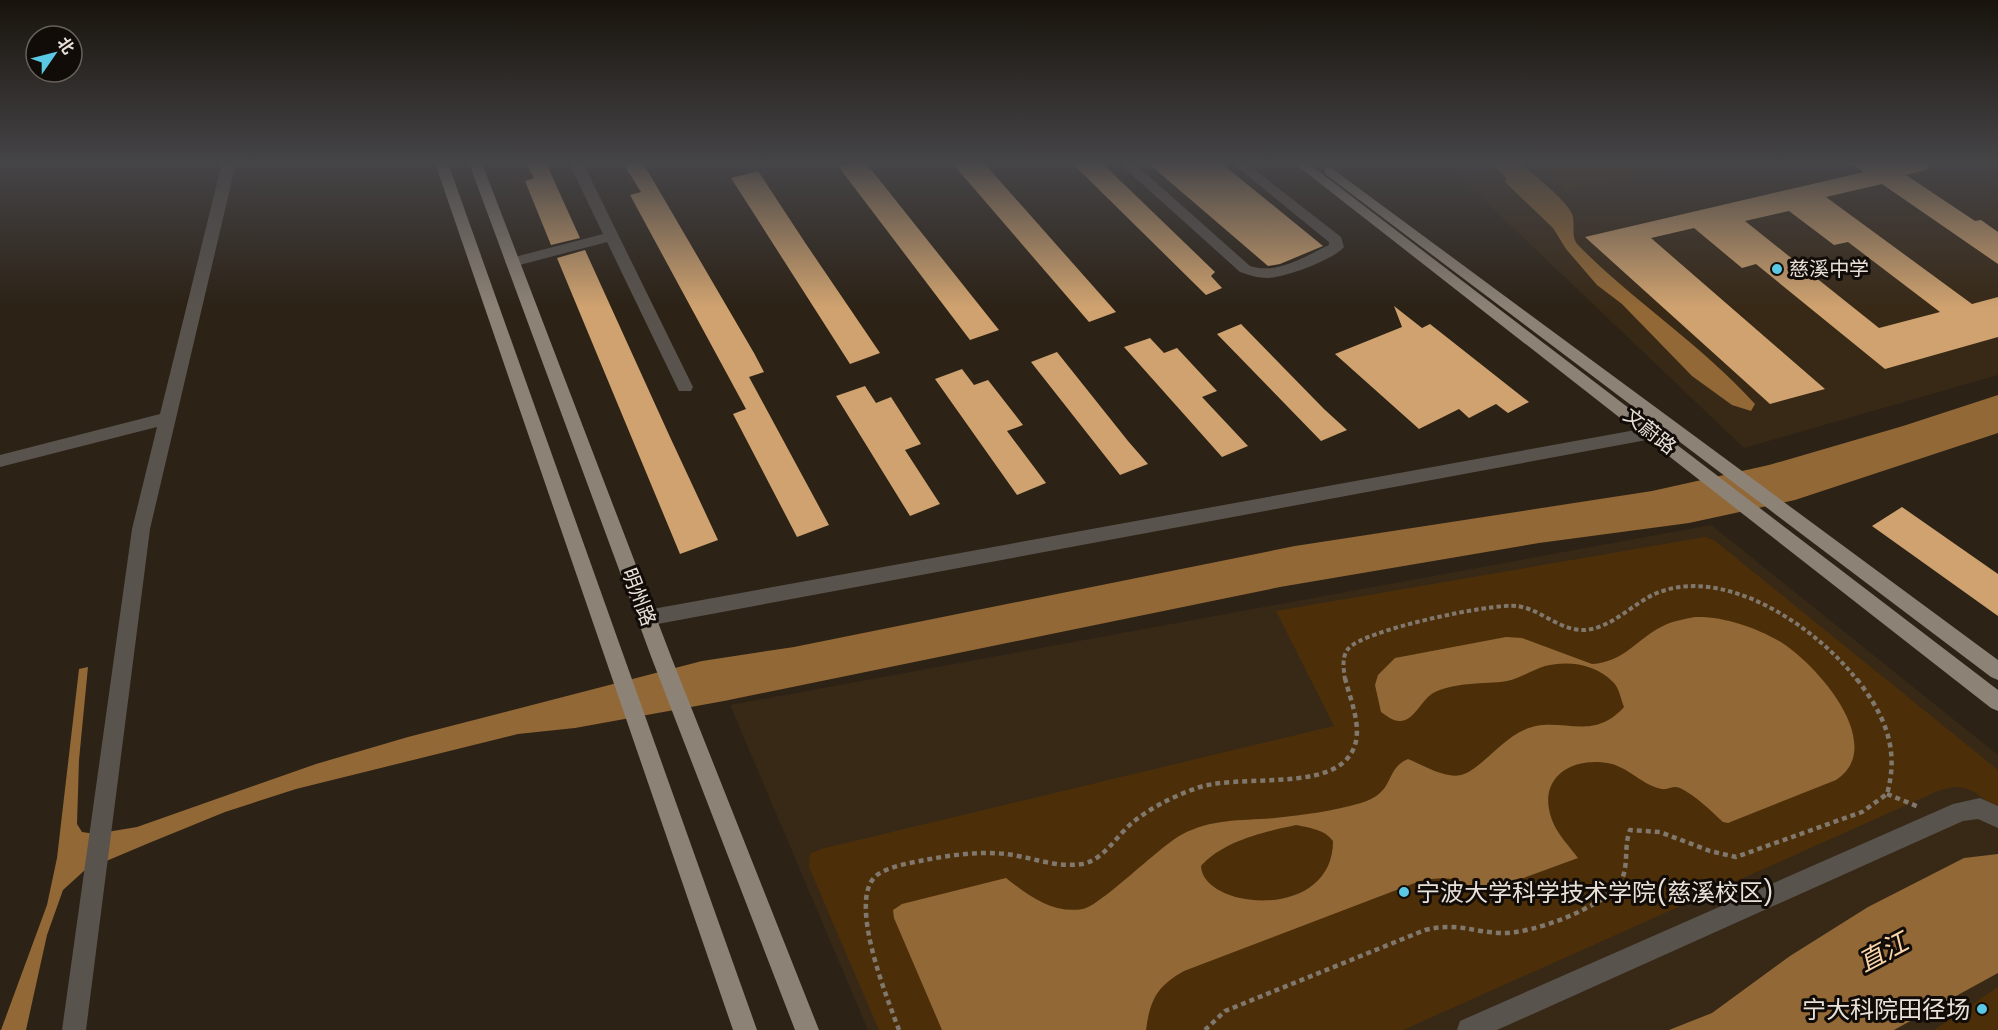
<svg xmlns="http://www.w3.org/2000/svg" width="1998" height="1030" viewBox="0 0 1998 1030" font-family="Poppins,'Noto Sans SC',sans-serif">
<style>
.built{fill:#382917}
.green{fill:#4c2f09}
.water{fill:#926836;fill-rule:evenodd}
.building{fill:#cfa26f;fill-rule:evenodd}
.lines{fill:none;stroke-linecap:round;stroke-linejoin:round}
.path-far1{stroke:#80776d;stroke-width:4;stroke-dasharray:4.5 3;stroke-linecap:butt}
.path{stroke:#80776d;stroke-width:4.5;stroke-dasharray:5 4;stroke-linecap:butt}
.minor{fill:#59534d;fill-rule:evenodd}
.major{fill:#8d8276;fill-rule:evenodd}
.poi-dot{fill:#5bc8e6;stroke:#110c07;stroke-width:2}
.labels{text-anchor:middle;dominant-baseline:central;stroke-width:6;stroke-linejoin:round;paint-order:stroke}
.poi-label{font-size:20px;fill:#e8e0d9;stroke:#110c07;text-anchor:start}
.street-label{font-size:20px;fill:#e8e0d9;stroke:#110c07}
.near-poi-label{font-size:24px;fill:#e8e0d9;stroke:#110c07;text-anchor:start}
.near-water-label{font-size:26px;font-style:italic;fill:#fad4aa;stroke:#110c07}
</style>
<rect width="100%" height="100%" fill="#2c2216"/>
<!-- built -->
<g class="built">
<path d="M1445,163H1998V375L1744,448Z"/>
<path d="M1711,525L1998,755V1030H868L730,705Z"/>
</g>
<!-- green -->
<g class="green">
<path d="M1536,163H1692L1566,190Z"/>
<path d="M1705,537L1715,541L1998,770V810C1975,793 1968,781 1938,791L1403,1030H879L809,867L810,854L821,849L1334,726L1276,611Z"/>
<path d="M1998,987V1030H1934Z"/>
</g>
<!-- water -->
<g class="water">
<path d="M1491,163H1520C1532,173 1567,201 1572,214C1576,224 1570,236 1578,245C1634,302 1702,345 1755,404L1751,411L1732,405L1692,376L1622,304L1597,285L1566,249L1553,228L1505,182L1506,178Z"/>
<path d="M1998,395V433L1795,500L1689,523L1539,543L1280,587L724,701L575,728L518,734L296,789L225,812L149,843L85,870L63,890L47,935L26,1030H1L47,905L57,858L79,669L88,667L79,760L77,824L82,832L95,834L137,827L316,764L408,737L702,661L794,647L1295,546L1652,491L1769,465L1903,426Z"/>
<path d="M1695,617C1722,616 1755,627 1779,641C1815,662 1889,745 1836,780L1728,823L1723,822C1710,810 1696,796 1680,788C1673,785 1669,790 1662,789C1644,786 1630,769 1612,764C1573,755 1536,777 1552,820C1557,834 1570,847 1578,858L1480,894C1460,876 1444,876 1420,881L1184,971C1157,986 1150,1000 1146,1030H942L894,918L893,910L902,904L1006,878C1029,896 1053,914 1083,909C1100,906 1159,847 1181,835C1212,818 1242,821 1275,818C1303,815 1334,811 1361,803C1397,792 1383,770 1408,759C1423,765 1445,779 1461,775C1479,771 1502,739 1524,730C1559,714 1591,744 1624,707C1621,700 1619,687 1613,682C1596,664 1568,660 1545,666C1532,670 1521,678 1507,681C1481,685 1461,681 1435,692C1422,698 1415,720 1401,721C1394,722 1387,716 1381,712L1375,685L1378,675L1395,658L1506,637L1522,638L1592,664C1625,662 1636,639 1663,626C1672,621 1685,619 1695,617ZM1296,825C1310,828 1324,829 1333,841C1333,922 1203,910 1201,866C1223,841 1264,832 1296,825Z"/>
<path d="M1998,854V973L1894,1030H1669L1712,1013L1790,956L1868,907L1964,858Z"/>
</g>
<!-- building -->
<g class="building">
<path d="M526,163H546L580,238L551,245L525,181L534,178Z"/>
<path d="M623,163H643L754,353L764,372L749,377L829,525L797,537L733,414L746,409L630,195L641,192Z"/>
<path d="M850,163H866L999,330L970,340L838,166Z"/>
<path d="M952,163H984L1116,312L1089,322Z"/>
<path d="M1072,163H1102L1215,272L1211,276L1222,288L1206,295Z"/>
<path d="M1148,163H1221L1323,246L1280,264L1268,266Z"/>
<path d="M1851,163H1928L1929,169L1906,175L1975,221L1981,220L1998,232V264L1882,184L1826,197L1972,304L1998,297V337L1885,369L1756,264L1742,268L1694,228L1651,238L1825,389L1770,404L1585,237L1864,172ZM1789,211L1834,245L1848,242L1940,312L1879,328L1745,221Z"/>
<path d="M758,171L806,244L880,353L850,364L731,178Z"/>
<path d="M585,250L670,437L718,540L680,554L557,258Z"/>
<path d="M1394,306L1422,328L1430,324L1529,402L1508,413L1496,404L1469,418L1459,409L1419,429L1335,354L1402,327Z"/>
<path d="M1241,324L1324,409L1347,430L1321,441L1217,334Z"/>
<path d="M1150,338L1164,353L1177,348L1217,391L1202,397L1248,446L1222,457L1124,347Z"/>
<path d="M1057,352L1128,441L1148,464L1120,475L1031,362Z"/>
<path d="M962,369L974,385L988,380L1023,425L1007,431L1046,483L1017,495L935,379Z"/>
<path d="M865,386L876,403L891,397L921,444L905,450L940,504L910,516L836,396Z"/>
<path d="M1902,507L1998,574V616L1872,526Z"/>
</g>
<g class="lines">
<!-- path-far1 -->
<path class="path-far1" d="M1345,680C1344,670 1341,658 1348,649C1363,630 1491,603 1517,606C1541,609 1559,631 1585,630C1612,628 1633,603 1657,593C1726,565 1817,628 1857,680"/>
<!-- path -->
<g class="path">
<path d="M1887,794L1919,807"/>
<path d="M899,1030C888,1000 846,899 877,875C890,866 910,863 925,860C951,855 979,851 1006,854C1031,857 1056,868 1082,864C1104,860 1116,836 1133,822C1152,807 1174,796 1197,788C1236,774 1317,790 1346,760C1368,737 1351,704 1345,678"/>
<path d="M1205,1030L1225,1011L1425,930C1458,922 1471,932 1502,933C1532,934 1601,908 1619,884C1630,869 1623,847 1630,830L1660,832L1710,851L1736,857L1862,812L1887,794C1900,748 1884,714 1856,678"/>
</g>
<!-- minor -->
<g class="minor">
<path d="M222,163H236L150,529L86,1030H62L132,529L157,427L0,467V455L160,414Z"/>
<path d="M569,163H583L693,387L691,391H679L677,387L607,242L512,267L505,262L507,259L603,234Z"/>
<path d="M1119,163H1134L1250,266C1278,275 1305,256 1329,245V242L1232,163H1246L1341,237L1344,247C1333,260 1286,277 1268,278C1258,278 1249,275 1240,272Z"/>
<path d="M1652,427L1660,433L1652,439L647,626L640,624L637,618L640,612L647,610Z"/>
<path d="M1980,798L1998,806V828L1978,819L1963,821L1497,1030H1457L1460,1021L1953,804Z"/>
</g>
<!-- major -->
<g class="major">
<path d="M435,163H448L757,1030H733Z"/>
<path d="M469,163H482L672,659L819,1030H795L652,659Z"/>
<path d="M1294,163H1308L1998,690V711L1991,708Z"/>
<path d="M1330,167L1998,660V680L1991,677L1325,174V168Z"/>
</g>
</g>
<!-- sky -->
<linearGradient id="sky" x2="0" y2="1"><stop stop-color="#18130c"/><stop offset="0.53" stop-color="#454447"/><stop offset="1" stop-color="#454447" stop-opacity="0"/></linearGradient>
<rect width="1998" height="307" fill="url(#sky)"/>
<!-- markers -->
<g class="poi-dot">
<circle cx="1777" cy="269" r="6"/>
<circle cx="1404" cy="892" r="6"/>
<circle cx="1982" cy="1009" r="6"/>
</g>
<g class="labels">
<!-- poi labels -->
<g class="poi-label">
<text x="1789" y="269">慈溪中学</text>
</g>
<!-- street labels -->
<g class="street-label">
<text transform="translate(1650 431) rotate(38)">文蔚路</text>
<text transform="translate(639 597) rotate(69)">明州路</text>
</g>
<!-- near-poi labels -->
<g class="near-poi-label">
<text x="1416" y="892">宁波大学科学技术学院(慈溪校区)</text>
<text x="1970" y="1009" text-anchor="end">宁大科院田径场</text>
</g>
<!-- near-water labels -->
<g class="near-water-label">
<text transform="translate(1883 952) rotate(-28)">直江</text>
</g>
</g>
<!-- north arrow -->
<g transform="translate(54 54) rotate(55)"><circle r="28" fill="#110c07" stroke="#67615b" stroke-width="1.5"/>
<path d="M0-4.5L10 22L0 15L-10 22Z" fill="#5bc8e6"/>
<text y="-9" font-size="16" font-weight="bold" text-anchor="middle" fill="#e8e0d9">北</text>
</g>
</svg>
